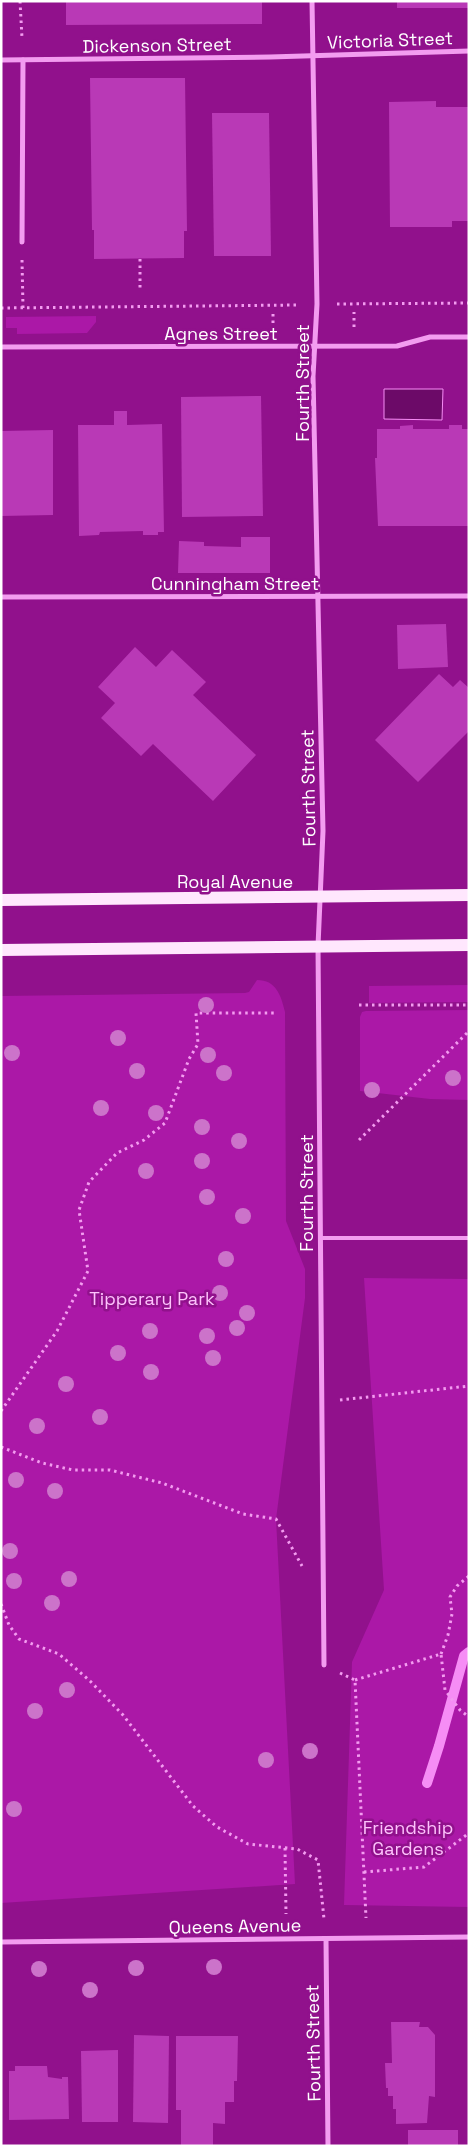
<svg xmlns="http://www.w3.org/2000/svg" width="470" height="2147" viewBox="0 0 470 2147" font-family="'Space Grotesk',sans-serif">
<style>
.green{fill:#ab18a7}
.water{fill:#6c0a68;stroke:#f68df5}
.lines{fill:none;stroke-linecap:round;stroke-linejoin:round}
.stream{stroke:#f68df5;stroke-width:10}
.building{fill:#b939b6}
.path{stroke:#f39cf0;stroke-width:3;stroke-dasharray:2.5 4;stroke-linecap:butt}
.service{stroke:#f39cf0;stroke-width:4}
.minor{stroke:#f39cf0;stroke-width:5}
.primary{stroke:#ffe7fd;stroke-width:12}
.tree{fill:#cc73ca}
.labels{text-anchor:middle;dominant-baseline:central;stroke-width:5;stroke-linejoin:round;paint-order:stroke}
.street-label{font-size:18px;fill:#fff;stroke:#91118c}
.park-label{font-size:18px;fill:#fdc3fc;stroke:#91118c}
</style>
<rect width="100%" height="100%" fill="#91118c"/>
<!-- green -->
<g class="green">
<path d="M96,316V322L87,333L17,334V328H6V317Z"/>
<path d="M257,980C276,980 281,995 285,1012L286,1221L305,1269V1298L276,1519L295,1884L1,1903V996L245,993L249,992Z"/>
<path d="M469,985V1002L369,1003V986Z"/>
<path d="M469,1010V1100L430,1099L360,1091V1017L362,1012L366,1011Z"/>
<path d="M364,1278L469,1279V1907L344,1905L352,1662L384,1590Z"/>
</g>
<!-- water -->
<path class="water" d="M384,389H443L442,420L384,419Z"/>
<g class="lines">
<!-- stream -->
<path class="stream" d="M427,1783L439,1746L464,1656L469,1652"/>
</g>
<!-- building -->
<g class="building">
<path d="M66,1H262V24L66,25Z"/>
<rect x="397" y="1" width="72" height="7"/>
<path d="M90,78H185L187,231H184V258L94,259V230H92Z"/>
<path d="M436,101V107H469V221H452V227H390L389,102Z"/>
<path d="M212,113H269L271,256H214Z"/>
<path d="M261,396L263,516L182,517L181,397Z"/>
<path d="M114,411H127V425L162,424L164,532H158V535H143V531L100,532L99,535L79,536L78,425H114Z"/>
<path d="M413,425V429H449V425H462V429H469V526H378L375,458H377V429H400V426Z"/>
<path d="M53,430V515L1,516V431Z"/>
<path d="M241,537H270V573H178L179,541L204,542V546L241,547Z"/>
<path d="M446,624L448,667L398,669L397,625Z"/>
<path d="M135,647L156,667L172,650L206,682L193,695L256,755L213,801L153,744L141,756L101,718L115,703L98,687Z"/>
<path d="M439,674L453,687L460,680L469,688V731L418,782L375,740Z"/>
<path d="M391,2022H420L419,2027H428L435,2035V2097L429,2096L427,2123L396,2124V2109H393V2096H388V2088H386L385,2063H392Z"/>
<path d="M134,2035L169,2036L168,2123L133,2122Z"/>
<path d="M176,2036H238L237,2081H234V2102H225V2124L213,2123V2146H181V2110H176Z"/>
<path d="M118,2050V2122H82L81,2051Z"/>
<path d="M15,2066H47L48,2077L62,2079V2077H68L69,2119L9,2120V2071H15Z"/>
<rect x="408" y="2130" width="50" height="16"/>
</g>
<g class="lines">
<!-- path -->
<g class="path">
<path d="M20,1L22,38"/>
<path d="M140,259V291"/>
<path d="M22,260L23,308"/>
<path d="M337,304L469,303"/>
<path d="M1,308L298,305"/>
<path d="M273,314V327"/>
<path d="M354,327V312"/>
<path d="M359,1005H469"/>
<path d="M359,1140L469,1031"/>
<path d="M340,1400L469,1386"/>
<path d="M1,1411L57,1331L88,1271L79,1210L89,1182L117,1153L144,1140L165,1123L189,1059L198,1044L196,1013H276"/>
<path d="M1,1447L42,1463L73,1470H110L162,1483L243,1514L276,1519L302,1566"/>
<path d="M1,1604L9,1625L19,1639L59,1654L90,1681L123,1715L193,1806L217,1827L248,1844L297,1849L318,1860L324,1919"/>
<path d="M441,1654L448,1635L452,1614L450,1597L457,1586L469,1576"/>
<path d="M340,1673L355,1680L366,1918"/>
<path d="M355,1680L441,1654L445,1690L460,1710L469,1717"/>
<path d="M285,1848L286,1914"/>
<path d="M364,1872L424,1867L469,1833"/>
</g>
<!-- service -->
<path class="service" d="M320,1238H469"/>
<!-- minor -->
<g class="minor">
<path d="M312,1L317,304L313,376L323,831L318,946L324,1665"/>
<path d="M1,60L270,57L469,51"/>
<path d="M22,242L23,60"/>
<path d="M1,347L397,346L430,337H469"/>
<path d="M1,597L469,596"/>
<path d="M326,1939L328,2146"/>
<path d="M1,1942L469,1937"/>
</g>
<!-- primary -->
<g class="primary">
<path d="M1,900L469,895"/>
<path d="M1,950L469,945"/>
</g>
</g>
<!-- trees -->
<g class="tree">
<circle cx="206" cy="1005" r="8"/>
<circle cx="118" cy="1038" r="8"/>
<circle cx="12" cy="1053" r="8"/>
<circle cx="208" cy="1055" r="8"/>
<circle cx="137" cy="1071" r="8"/>
<circle cx="224" cy="1073" r="8"/>
<circle cx="453" cy="1078" r="8"/>
<circle cx="372" cy="1090" r="8"/>
<circle cx="101" cy="1108" r="8"/>
<circle cx="156" cy="1113" r="8"/>
<circle cx="202" cy="1127" r="8"/>
<circle cx="239" cy="1141" r="8"/>
<circle cx="202" cy="1161" r="8"/>
<circle cx="146" cy="1171" r="8"/>
<circle cx="207" cy="1197" r="8"/>
<circle cx="243" cy="1216" r="8"/>
<circle cx="226" cy="1259" r="8"/>
<circle cx="220" cy="1293" r="8"/>
<circle cx="247" cy="1313" r="8"/>
<circle cx="237" cy="1328" r="8"/>
<circle cx="150" cy="1331" r="8"/>
<circle cx="207" cy="1336" r="8"/>
<circle cx="118" cy="1353" r="8"/>
<circle cx="213" cy="1358" r="8"/>
<circle cx="151" cy="1372" r="8"/>
<circle cx="66" cy="1384" r="8"/>
<circle cx="100" cy="1417" r="8"/>
<circle cx="37" cy="1426" r="8"/>
<circle cx="16" cy="1480" r="8"/>
<circle cx="55" cy="1491" r="8"/>
<circle cx="10" cy="1551" r="8"/>
<circle cx="69" cy="1579" r="8"/>
<circle cx="14" cy="1581" r="8"/>
<circle cx="52" cy="1603" r="8"/>
<circle cx="67" cy="1690" r="8"/>
<circle cx="35" cy="1711" r="8"/>
<circle cx="310" cy="1751" r="8"/>
<circle cx="266" cy="1760" r="8"/>
<circle cx="14" cy="1809" r="8"/>
<circle cx="214" cy="1967" r="8"/>
<circle cx="136" cy="1968" r="8"/>
<circle cx="39" cy="1969" r="8"/>
<circle cx="90" cy="1990" r="8"/>
</g>
<g class="labels">
<!-- street labels -->
<g class="street-label">
<text transform="translate(390 40) rotate(-2)">Victoria Street</text>
<text transform="translate(157 45) rotate(-1)">Dickenson Street</text>
<text x="221" y="333">Agnes Street</text>
<text transform="translate(302 383) rotate(-90)">Fourth Street</text>
<text x="235" y="583">Cunningham Street</text>
<text transform="translate(308 788) rotate(-91)">Fourth Street</text>
<text x="235" y="881">Royal Avenue</text>
<text transform="translate(306 1193) rotate(-90)">Fourth Street</text>
<text transform="translate(235 1926) rotate(-1)">Queens Avenue</text>
<text transform="translate(313 2043) rotate(-91)">Fourth Street</text>
</g>
<!-- park labels -->
<g class="park-label">
<text x="152" y="1298">Tipperary Park</text>
<text x="408" y="1827">Friendship<tspan x="408" dy="21">Gardens</tspan></text>
</g>
</g>
<!-- border -->
<rect width="470" height="2147" fill="none" stroke="#ffffff" stroke-width="5"/>
</svg>
